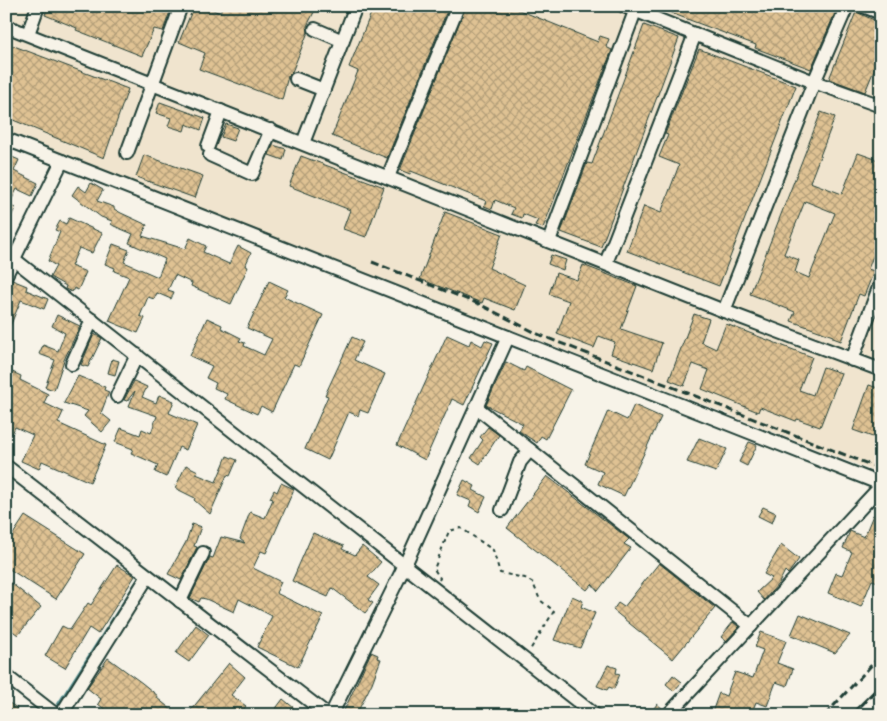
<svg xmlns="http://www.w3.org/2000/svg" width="887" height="721" viewBox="0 0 887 721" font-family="Dekko,sans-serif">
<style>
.built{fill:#f0e4ce}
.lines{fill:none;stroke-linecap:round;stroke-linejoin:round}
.stream{stroke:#549092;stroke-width:3}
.building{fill:url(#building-cross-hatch);stroke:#1f3d34;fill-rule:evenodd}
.minor-casing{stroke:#1f3d34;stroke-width:16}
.path{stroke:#1f3d34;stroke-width:2;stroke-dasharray:4 4;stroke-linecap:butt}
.minor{stroke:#f7f3e8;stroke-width:12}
.rail{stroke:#1f3d34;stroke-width:3;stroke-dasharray:8 4;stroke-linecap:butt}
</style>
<defs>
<pattern id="building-cross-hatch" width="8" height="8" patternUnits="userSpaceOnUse" patternTransform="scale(1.25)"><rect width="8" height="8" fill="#dfc293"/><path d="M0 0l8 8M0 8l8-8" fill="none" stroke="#b49f79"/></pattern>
</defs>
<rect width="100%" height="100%" fill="#f7f3e8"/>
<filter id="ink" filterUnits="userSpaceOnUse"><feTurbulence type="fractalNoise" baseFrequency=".02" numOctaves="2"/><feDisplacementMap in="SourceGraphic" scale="10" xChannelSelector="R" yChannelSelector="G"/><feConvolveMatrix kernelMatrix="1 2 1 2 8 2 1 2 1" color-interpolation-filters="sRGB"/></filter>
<g filter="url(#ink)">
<!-- built -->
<path class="built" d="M6,6H881V474L6,132Z"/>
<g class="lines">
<!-- stream -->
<path class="stream" d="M54,711L141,575"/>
</g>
<!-- building -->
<g class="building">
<path d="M48,6H172L163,31L154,29L142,56L76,30L77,28L45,15Z"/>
<path d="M194,6H204L220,13L222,6H317L307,26L308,32L292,72L288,76L282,100L199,69L205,53L179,42Z"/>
<path d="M374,6H449L387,158L332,136L358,71L349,67Z"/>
<path d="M466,6H509L598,42L600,36L609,39L606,47L612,50L543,228L535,225L538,220L523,214L522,218L511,214L514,208L495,200L492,209L484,206L486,201L411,171L410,174L400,170Z"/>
<path d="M838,6L811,69L755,48L756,45L655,7Z"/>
<path d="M856,12L881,23V53L865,92L829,79Z"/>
<path d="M644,25L679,38L601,247L561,232L587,163L592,164Z"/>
<path d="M6,43L128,89L104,158L6,117V72L9,65H6Z"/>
<path d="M699,49L796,86L719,286L627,251L644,206L661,213L679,165L659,157L668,135L665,134Z"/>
<path d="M160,102L205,118L201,130L186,124L184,131L168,126L171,118L156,113Z"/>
<path d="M821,112L835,117L810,182L842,194L858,153L881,161V236L868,269L874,271L864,296L859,294L841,341L833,338V336L791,321L795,312L750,294ZM805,201L835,213L809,278L795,272L799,260L784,254Z"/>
<path d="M226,124L238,128L233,141L221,137Z"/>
<path d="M273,145L286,149L283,160L269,155Z"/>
<path d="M144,155L203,176L195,198L136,177Z"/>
<path d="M301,156L384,187L366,237L343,229L350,210L289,186Z"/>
<path d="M12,157L19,160L14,171L38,183L32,196L17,189L9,205L15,208L6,229V159L10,161Z"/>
<path d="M91,183L103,190L97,201L114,207V209L121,213L147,225L142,236L185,249L190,238L206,246L203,252L229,264L238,246L251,253L245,266L248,267L231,304L191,286L192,283L175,275L168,290L174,292L171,299L157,293L154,299L148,297L140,316L145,318L138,333L109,321L129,277L114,271L115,268L105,264L113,244L129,250L124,262L158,277L165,259L129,243L133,234L114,226L111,224L112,221L101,217L72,195L78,186L86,192Z"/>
<path d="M445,212L502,234L489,268L525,285L515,310L484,298L482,303L420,279Z"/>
<path d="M69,218L102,233L92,253L79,248L71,266L86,272L78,290L74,288L72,292L65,289L66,286L50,277L56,266L48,261L60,232L55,230L60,221L66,224Z"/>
<path d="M551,255L566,260L563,270L548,264Z"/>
<path d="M583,265L637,286L621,329L662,343L653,369L611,354L615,342L599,336L594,348L557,334L569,301L549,294L556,273L577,280Z"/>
<path d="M12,280L27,286L26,290L48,299L44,309L21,300L6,336V293Z"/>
<path d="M269,281L288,290L284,297L323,315L299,366L294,364L272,412L261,406L257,414L225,399L227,394L214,388L216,383L206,378L212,366L190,356L207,318L222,325L221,328L241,338L239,341L245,343L244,346L264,355L272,339L247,328Z"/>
<path d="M694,314L709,319L701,342L716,349L726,324L812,357L799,390L813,395L823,367L841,373L820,427L797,419L796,421L760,407L758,412L702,389L709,370L693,364L684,386L669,380Z"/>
<path d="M57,315L80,326L64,360L54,390L45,387L55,360L39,354L43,345L58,351L65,333L52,326Z"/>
<path d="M94,334L102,338L88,367L81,365Z"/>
<path d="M447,335L469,345L471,340L482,346L485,340L493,343L464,405L452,399L425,460L397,445Z"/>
<path d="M352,337L363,342L354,360L385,374L368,413L360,410L358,416L349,412L328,460L305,449L328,396L325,395Z"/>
<path d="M112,359L119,361L115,375L108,373Z"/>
<path d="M506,362L524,371L526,367L571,390L546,439L541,436L537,443L519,431L523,424L486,405Z"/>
<path d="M6,369L21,376L20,380L48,394L44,403L63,412L58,423L106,445L90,482L42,461L39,469L21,461L33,435L15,427L12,434L6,431V416L12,404L6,401Z"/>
<path d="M78,376L105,387L104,390L109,392L101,413L111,421L102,432L84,416L88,411L64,403Z"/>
<path d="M134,381L147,387L142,397L156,403L159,395L174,401L169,413L197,425L186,450L179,447L166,477L155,472L158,465L131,453L133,449L115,442L121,428L140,435L142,429L151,433L157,416L129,406L135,391L127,401L124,400Z"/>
<path d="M869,385L881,389V440L853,430Z"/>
<path d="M634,405L661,417L624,496L598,484L603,472L585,464L608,411L627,420Z"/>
<path d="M488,427L499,435L480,464L471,458L483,440L480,437Z"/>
<path d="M699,438L727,449L716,472L687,462Z"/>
<path d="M749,442L757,445L747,466L739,462Z"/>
<path d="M227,456L237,460L230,476L227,475L210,514L194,500L195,498L175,488L186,465L198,471L196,474L216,482Z"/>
<path d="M547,476L629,539L624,544L631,548L598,591L592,584L587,590L507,528Z"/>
<path d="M464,480L475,486L473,490L486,497L479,512L469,506L471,501L457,495Z"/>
<path d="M281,483L294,489L266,553L261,551L253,568L281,582L276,593L323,616L298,667L257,647L272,616L239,599L234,612L206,599L201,598L199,602L190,598L210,557L213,558L221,537L245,543L240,539L250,512L265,518L273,499L270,498L274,490L277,492Z"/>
<path d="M763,507L776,513L772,523L758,516Z"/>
<path d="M873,515L881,518V583L872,580L861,607L828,593L836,573L842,575L852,552L843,548L850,531L864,537Z"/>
<path d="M25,516L85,554L56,599L6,567V545Z"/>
<path d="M192,524L201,527L194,546L197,547L181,580L168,574L186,542Z"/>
<path d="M313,533L344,546L342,549L355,555L362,546L381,562L368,577L379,585L368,600L373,603L365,613L332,588L328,597L292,581Z"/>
<path d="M781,545L799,559L788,574L785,571L779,583L764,600L757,592L772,578L764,574Z"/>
<path d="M659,563L715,608L673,659L613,610L618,603L624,607Z"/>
<path d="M117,565L135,576L98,634L89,628L65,668L45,656L62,626L70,630L88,603L91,605Z"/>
<path d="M6,579L41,607L18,635L6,626Z"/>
<path d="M572,596L583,601L581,607L595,613L580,648L554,640Z"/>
<path d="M800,614L850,635L835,653L791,635Z"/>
<path d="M733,622L739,627L726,641L721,637Z"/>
<path d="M196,625L209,635L189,662L176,653Z"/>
<path d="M761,632L786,641L777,663L793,669L787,686L776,682L767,706L756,702L751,715H711L719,693L726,696L735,672L753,678L763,650L755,647Z"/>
<path d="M371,652L378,655L377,658L381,659L372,683L356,715H342Z"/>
<path d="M108,658L142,683L158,696L157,698L178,715H112L98,704L101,699L87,688Z"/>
<path d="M229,663L245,677L231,695L246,706L240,715H187Z"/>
<path d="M608,665L617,668L616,673L620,674L614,689L609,687L607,690L597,686Z"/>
<path d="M673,675L682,682L674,691L666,684Z"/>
<path d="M283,699L294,708L288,715H271Z"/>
<path d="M6,701L17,708L13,715H6Z"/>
<path d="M657,704L663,709L660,715H649Z"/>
</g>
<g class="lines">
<defs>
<g id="minor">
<path d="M624,6L814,82L881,106"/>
<path d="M863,6L881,13"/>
<path d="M6,26L724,311L881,370"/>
<path d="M315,29L343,41"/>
<path d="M28,34L38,6"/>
<path d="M296,79L324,90"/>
<path d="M6,139L881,484"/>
<path d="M303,143L356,6"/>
<path d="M208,146L221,111"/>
<path d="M127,153L181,6"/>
<path d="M210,155L252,174L271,130"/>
<path d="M388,177L458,6"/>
<path d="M549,241L637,6"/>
<path d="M6,253L595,715"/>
<path d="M606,263L695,34"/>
<path d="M6,275L62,161"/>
<path d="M724,311L814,82L847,6"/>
<path d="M852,360L881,282"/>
<path d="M72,364L92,320"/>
<path d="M117,396L137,355"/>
<path d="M476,407L751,626"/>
<path d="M6,466L328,715"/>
<path d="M502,510L520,462L530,450"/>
<path d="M180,601L203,553"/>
<path d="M6,676L56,715"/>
<path d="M61,715L148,576"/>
<path d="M331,715L405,565L508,337"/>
<path d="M668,715L881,486"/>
<path d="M860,715L881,694"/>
</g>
</defs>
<!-- minor casing -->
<use href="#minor" class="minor-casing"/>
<!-- path -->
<path class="path" d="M439,580L440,578L434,569L449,531L461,528L493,550L500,573L525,578L533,583L540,600L554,611L530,650"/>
<!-- minor -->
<use href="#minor" class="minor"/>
<!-- rail -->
<g class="rail">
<path d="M372,262L479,304L540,335L881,469"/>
<path d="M825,715L881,655"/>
<path d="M852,715L881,685"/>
</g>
</g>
</g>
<!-- margin -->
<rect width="887" height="721" fill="none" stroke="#f7f3e8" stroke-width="25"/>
<rect x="12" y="12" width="862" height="696" fill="none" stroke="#1f3d34" stroke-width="2" filter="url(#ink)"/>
</svg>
